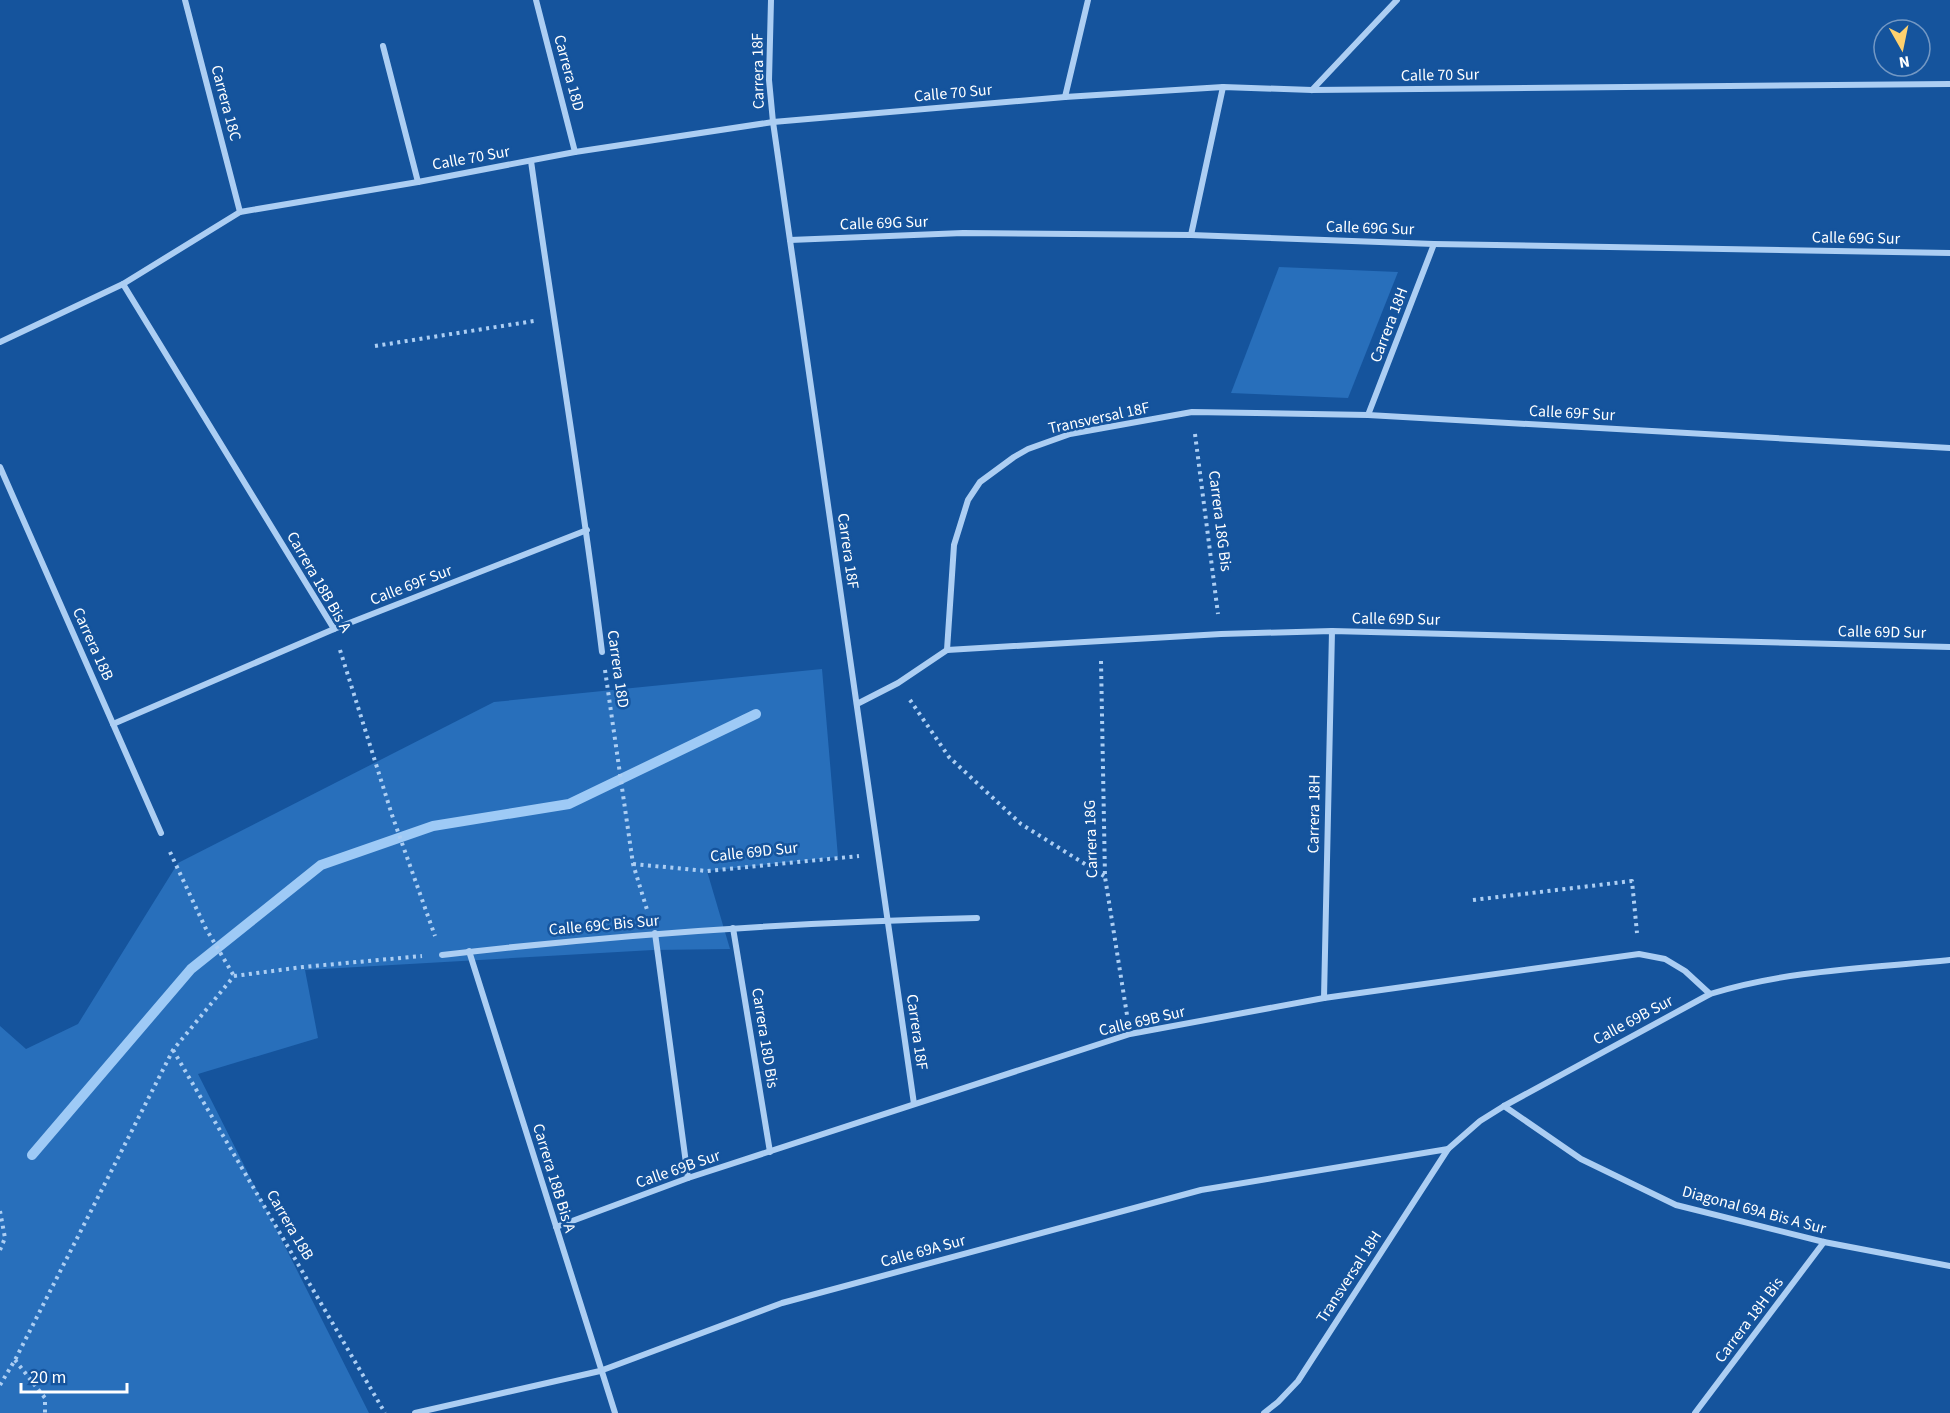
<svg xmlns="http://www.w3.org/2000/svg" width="1950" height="1413" viewBox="0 0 1950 1413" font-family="'Source Sans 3',sans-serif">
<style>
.green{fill:#286fbb}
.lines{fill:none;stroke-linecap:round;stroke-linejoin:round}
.stream{stroke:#9ecaf6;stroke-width:10}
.path{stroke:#accef3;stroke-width:4;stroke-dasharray:3 4.5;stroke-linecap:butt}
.street{stroke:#accef3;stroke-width:6}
.labels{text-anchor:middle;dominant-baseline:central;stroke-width:5;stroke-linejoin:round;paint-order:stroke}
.street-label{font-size:16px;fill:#fff;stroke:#15549d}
</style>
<rect width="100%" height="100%" fill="#15549d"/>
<!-- green -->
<g class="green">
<path d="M1279,267L1398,272L1348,398L1231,393Z"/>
<path d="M822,669L838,857L707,871L730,949L653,950L305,970L318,1038L198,1074L369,1413H0V1026L26,1049L78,1024L178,863L494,702Z"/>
</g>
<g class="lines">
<!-- stream -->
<path class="stream" d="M32,1155L191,969L321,865L433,826L569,804L756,714"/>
<!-- path -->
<g class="path">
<path d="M375,346L534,321"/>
<path d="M1195,434L1218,614"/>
<path d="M340,650L392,815L435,936"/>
<path d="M1101,661L1105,877L1127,1015"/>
<path d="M605,670L633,864L648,913"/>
<path d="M910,700L949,757L1021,824L1104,876"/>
<path d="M170,852L205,927L234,976"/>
<path d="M633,864L707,871L859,856"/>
<path d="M1473,900L1632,881L1637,933"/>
<path d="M234,976L303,967L422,956"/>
<path d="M173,1050L385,1413"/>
<path d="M0,1211L5,1238L0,1250"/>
<path d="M15,1360L45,1398V1413"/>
<path d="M0,1385L15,1360L173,1050L234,976"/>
</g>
<!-- street -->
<g class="street">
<path d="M185,0L240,212"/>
<path d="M536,0L575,152"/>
<path d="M771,0L769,80L773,122L914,1104"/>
<path d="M383,46L418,182"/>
<path d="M1312,90L1397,0"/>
<path d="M1065,97L1088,0"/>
<path d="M531,161C554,325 582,488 602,652"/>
<path d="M1191,235L1223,87"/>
<path d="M790,240L963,233L1191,235L1434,244L1950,253"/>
<path d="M123,284L334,629"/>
<path d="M0,342L123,284L240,212L418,182L575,152L773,122L1065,97L1223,87L1312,90L1950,84"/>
<path d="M1368,415L1434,244"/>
<path d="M0,467L161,833"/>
<path d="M947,650L954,545L968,500L980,482L1014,457L1028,449L1070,434L1192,412L1368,415L1950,448"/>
<path d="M857,704L898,683L947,650L1221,634L1332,631L1950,647"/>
<path d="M113,724L334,629L587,530"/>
<path d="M733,928L770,1152"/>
<path d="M655,933L688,1178"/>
<path d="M469,951L615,1413"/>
<path d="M442,955C620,934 798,922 977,918"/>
<path d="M1324,998L1332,631"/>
<path d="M1504,1106L1581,1159L1676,1205L1824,1242L1950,1266"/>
<path d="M556,1227L688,1178L1130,1034L1324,998L1639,954L1665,959L1685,971L1710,994"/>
<path d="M415,1413L600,1371L782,1303L1201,1190L1448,1149"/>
<path d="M1264,1413L1278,1402L1298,1381L1448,1149L1480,1121L1504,1106L1710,994C1787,970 1870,968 1950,960"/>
<path d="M1695,1413L1824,1242"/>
</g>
</g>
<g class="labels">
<!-- street labels -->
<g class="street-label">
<text transform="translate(758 71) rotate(-91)">Carrera 18F</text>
<text transform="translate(569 73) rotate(75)">Carrera 18D</text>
<text transform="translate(1440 75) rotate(-1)">Calle 70 Sur</text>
<text transform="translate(953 93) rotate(-5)">Calle 70 Sur</text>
<text transform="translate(226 103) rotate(75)">Carrera 18C</text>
<text transform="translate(471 158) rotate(-10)">Calle 70 Sur</text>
<text transform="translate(884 223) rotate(-2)">Calle 69G Sur</text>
<text transform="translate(1370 228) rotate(2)">Calle 69G Sur</text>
<text transform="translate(1856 238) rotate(1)">Calle 69G Sur</text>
<text transform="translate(1389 325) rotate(-69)">Carrera 18H</text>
<text transform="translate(1572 413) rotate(3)">Calle 69F Sur</text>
<text transform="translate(1099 418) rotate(-12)">Transversal 18F</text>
<text transform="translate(1220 521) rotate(83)">Carrera 18G Bis</text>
<text transform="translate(848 551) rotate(82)">Carrera 18F</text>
<text transform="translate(319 582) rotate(60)">Carrera 18B Bis A</text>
<text transform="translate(411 585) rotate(-21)">Calle 69F Sur</text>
<text transform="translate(1396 619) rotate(1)">Calle 69D Sur</text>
<text transform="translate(1882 632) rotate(1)">Calle 69D Sur</text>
<text transform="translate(93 644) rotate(66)">Carrera 18B</text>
<text transform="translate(618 669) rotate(82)">Carrera 18D</text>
<text transform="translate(1314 814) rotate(-89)">Carrera 18H</text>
<text transform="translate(1091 839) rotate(-92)">Carrera 18G</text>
<text transform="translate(754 852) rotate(-6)">Calle 69D Sur</text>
<text transform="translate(604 925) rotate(-5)">Calle 69C Bis Sur</text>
<text transform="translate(1633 1020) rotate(-28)">Calle 69B Sur</text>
<text transform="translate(1142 1021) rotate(-13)">Calle 69B Sur</text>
<text transform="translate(917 1032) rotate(82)">Carrera 18F</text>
<text transform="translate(765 1038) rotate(81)">Carrera 18D Bis</text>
<text transform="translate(678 1169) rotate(-19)">Calle 69B Sur</text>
<text transform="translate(554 1178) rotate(73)">Carrera 18B Bis A</text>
<text transform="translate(1754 1210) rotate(15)">Diagonal 69A Bis A Sur</text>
<text transform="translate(290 1225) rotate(60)">Carrera 18B</text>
<text transform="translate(923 1251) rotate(-15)">Calle 69A Sur</text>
<text transform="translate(1349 1277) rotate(-57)">Transversal 18H</text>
<text transform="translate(1749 1320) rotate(-53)">Carrera 18H Bis</text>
</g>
</g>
<!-- north arrow -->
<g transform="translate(1902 48) rotate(171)"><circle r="28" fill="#15549d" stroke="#7398c4" stroke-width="1.5"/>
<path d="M0-4.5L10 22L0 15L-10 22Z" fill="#ffd16e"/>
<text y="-9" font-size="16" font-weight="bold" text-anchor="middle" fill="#ffffff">N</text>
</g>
<!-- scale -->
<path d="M21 1383v9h106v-9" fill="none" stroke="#ffffff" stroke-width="3"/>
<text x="30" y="1383" font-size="18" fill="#ffffff" stroke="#15549d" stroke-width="4.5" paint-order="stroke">20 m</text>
</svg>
